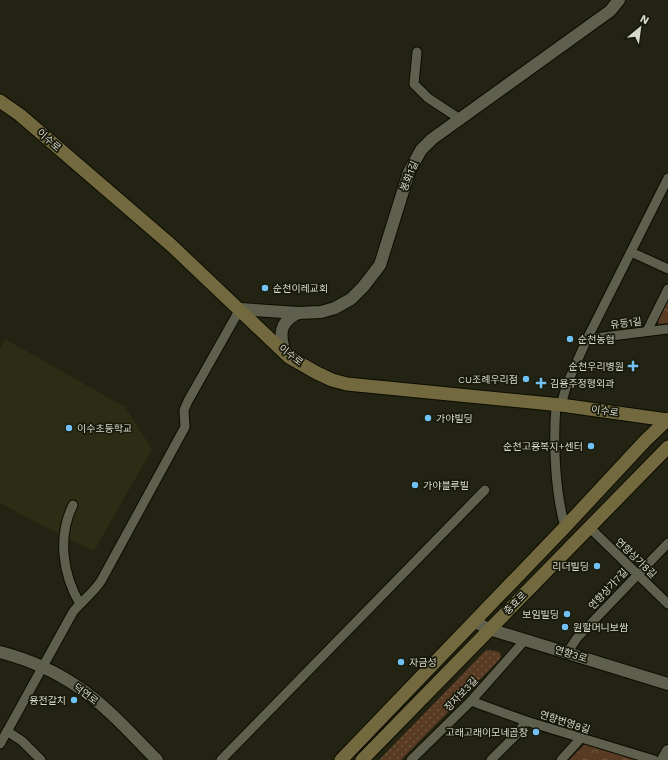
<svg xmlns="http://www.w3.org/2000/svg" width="668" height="760" viewBox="0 0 668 760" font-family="'Work Sans','Noto Sans KR',sans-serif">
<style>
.built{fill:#2c2d15}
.grass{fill:url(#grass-dots)}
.park{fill:url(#park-crowns)}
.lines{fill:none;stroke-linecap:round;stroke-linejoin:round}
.minor-casing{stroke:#0c0c01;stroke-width:11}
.tertiary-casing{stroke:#0c0c01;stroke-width:14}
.secondary-casing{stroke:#0c0c01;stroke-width:15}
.minor{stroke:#5e604d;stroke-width:9}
.tertiary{stroke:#5e604d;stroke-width:12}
.secondary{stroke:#72693f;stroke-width:13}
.poi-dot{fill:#72c1f5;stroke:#191a09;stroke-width:1.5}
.labels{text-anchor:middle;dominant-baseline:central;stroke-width:3.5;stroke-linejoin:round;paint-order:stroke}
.street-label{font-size:10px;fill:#d9dacf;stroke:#191a09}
.poi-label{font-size:10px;fill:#d9dacf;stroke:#191a09;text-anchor:start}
</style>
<defs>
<pattern id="grass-dots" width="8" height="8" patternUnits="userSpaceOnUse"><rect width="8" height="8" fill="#583b22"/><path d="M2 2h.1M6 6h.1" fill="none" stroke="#6f5741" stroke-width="1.8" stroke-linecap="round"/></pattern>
<pattern id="park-crowns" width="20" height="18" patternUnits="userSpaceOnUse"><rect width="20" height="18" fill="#583b22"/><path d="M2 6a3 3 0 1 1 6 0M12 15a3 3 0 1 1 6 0" fill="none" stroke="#6f5741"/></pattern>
</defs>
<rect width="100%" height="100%" fill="#222312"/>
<!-- built -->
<path class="built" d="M5,339L125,407L152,449L94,551L49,529L0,503V350Z"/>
<!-- grass -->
<path class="grass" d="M486,650L496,651L500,653L501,657L499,660L401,760H379Z"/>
<!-- park -->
<g class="park">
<path d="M668,293V323L660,324L655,320Z"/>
<path d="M586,743L636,760H569Z"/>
</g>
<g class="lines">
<defs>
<g id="minor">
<path d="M417,52L414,84L428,98L460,119"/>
<path d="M631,252L668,269"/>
<path d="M647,331L668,289"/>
<path d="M587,339L668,329"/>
<path d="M561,405L567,384L587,339L668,178"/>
<path d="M556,406C553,443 555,491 565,527"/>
<path d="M73,505C57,537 63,575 80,604"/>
<path d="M589,527L668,604"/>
<path d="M567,653L577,638L668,543"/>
<path d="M471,701L526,721L654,760"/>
<path d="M7,731L22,741L41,760"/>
<path d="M0,744L73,612C82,601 93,593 101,581L185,427L184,410L188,401L240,309"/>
<path d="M221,760L485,490"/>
<path d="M411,760L471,701L525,640"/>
<path d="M491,760L517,734L526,721"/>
<path d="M561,760L581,738"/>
</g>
<g id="tertiary">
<path d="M240,309L298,313L321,312L335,308L351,299L363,287L380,265L409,172L421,150L432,139L610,11L619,0"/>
<path d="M285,353C279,335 279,322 298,313"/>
<path d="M475,622L489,629L668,684"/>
<path d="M0,652C27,659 55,671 78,687C108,707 132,735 157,760"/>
<path d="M663,760L668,751"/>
</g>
<g id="secondary">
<path d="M0,101L20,115L171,245L289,357L317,373L332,380L347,384L561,405L668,420"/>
<path d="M341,760L565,527L645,441L668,419"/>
<path d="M362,760L668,447"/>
</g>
</defs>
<!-- minor casing -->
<use href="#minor" class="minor-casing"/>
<!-- tertiary casing -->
<use href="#tertiary" class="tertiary-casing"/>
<!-- secondary casing -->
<use href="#secondary" class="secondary-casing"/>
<!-- minor -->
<use href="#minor" class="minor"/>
<!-- tertiary -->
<use href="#tertiary" class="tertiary"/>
<!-- secondary -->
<use href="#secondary" class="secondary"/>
</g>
<!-- markers -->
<g class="poi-dot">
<circle cx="265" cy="288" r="4"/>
<circle cx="570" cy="339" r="4"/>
<path d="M631 360h4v4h4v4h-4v4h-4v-4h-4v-4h4z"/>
<circle cx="526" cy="379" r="4"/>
<path d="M539 377h4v4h4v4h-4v4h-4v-4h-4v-4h4z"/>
<circle cx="428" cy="418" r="4"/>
<circle cx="69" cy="428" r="4"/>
<circle cx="591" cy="446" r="4"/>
<circle cx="415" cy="485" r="4"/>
<circle cx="597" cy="566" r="4"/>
<circle cx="567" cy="614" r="4"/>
<circle cx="565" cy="627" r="4"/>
<circle cx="401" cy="662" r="4"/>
<circle cx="74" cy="700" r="4"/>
<circle cx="536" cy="732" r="4"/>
</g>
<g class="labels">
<!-- street labels -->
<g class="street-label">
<text transform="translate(49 140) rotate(41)">이수로</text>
<text transform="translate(409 176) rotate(-68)">봉화1길</text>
<text transform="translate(626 323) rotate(-7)">유동1길</text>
<text transform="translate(291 355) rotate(38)">이수로</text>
<text transform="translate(605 411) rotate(8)">이수로</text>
<text transform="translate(636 558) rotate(44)">연향상가8길</text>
<text transform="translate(608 589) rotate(-47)">연향상가7길</text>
<text transform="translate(515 603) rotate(-45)">충효로</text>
<text transform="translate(571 654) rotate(17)">연향3로</text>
<text transform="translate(86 694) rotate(37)">덕연로</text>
<text transform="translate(461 694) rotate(-46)">장자보3길</text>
<text transform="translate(565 722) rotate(18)">연향번영8길</text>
</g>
<!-- poi labels -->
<g class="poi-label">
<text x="273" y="288">순천이레교회</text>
<text x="578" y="339">순천농협</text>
<text x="624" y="366" text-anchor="end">순천우리병원</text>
<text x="518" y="379" text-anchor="end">CU조례우리점</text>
<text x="550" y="383">김용주정형외과</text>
<text x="436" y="418">가야빌딩</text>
<text x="77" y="428">이수초등학교</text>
<text x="583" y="446" text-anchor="end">순천고용복지+센터</text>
<text x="423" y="485">가야블루빌</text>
<text x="589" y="566" text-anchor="end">리더빌딩</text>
<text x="559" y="614" text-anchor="end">보임빌딩</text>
<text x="573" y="627">원할머니보쌈</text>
<text x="409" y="662">자금성</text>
<text x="66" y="700" text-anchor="end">용전갈치</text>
<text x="528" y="732" text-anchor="end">고래고래이모네곱창</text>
</g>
</g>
<!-- north arrow -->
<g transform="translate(640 28) rotate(29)" stroke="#191a09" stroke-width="3" paint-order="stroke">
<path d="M0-3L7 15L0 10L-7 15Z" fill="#d9dacf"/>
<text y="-6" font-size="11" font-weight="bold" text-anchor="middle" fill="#d9dacf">N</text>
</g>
</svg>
